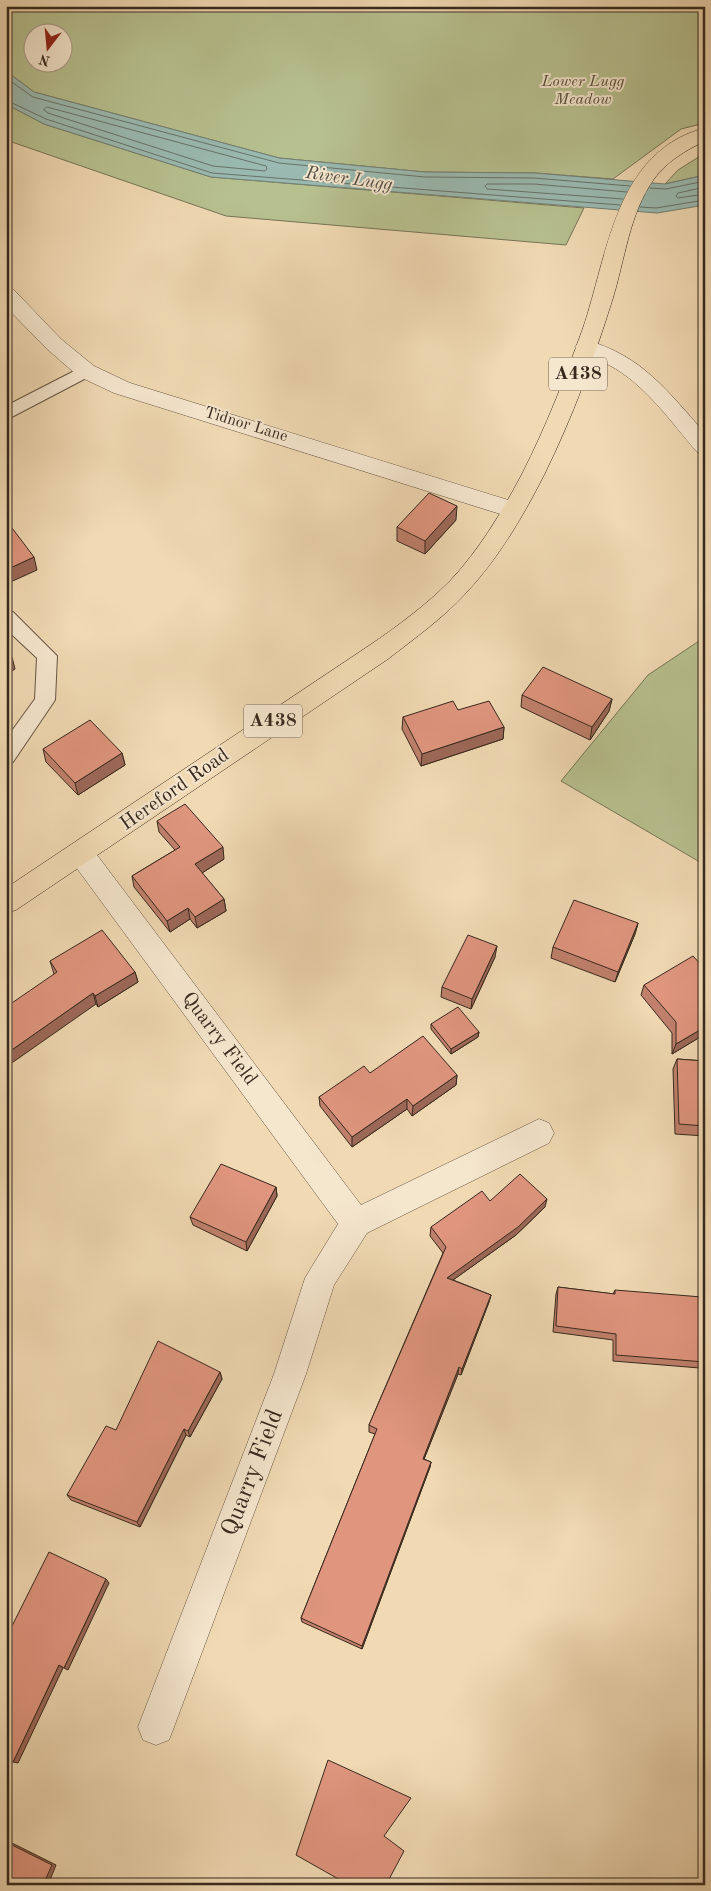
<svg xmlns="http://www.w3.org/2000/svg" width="711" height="1891" viewBox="0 0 711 1891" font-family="'Old Standard TT',serif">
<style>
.green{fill:#b7c08f;stroke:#777456;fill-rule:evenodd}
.water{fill:#9abab1;stroke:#728076}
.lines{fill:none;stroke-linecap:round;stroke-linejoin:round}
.shore{stroke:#687268;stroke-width:1}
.service-casing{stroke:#655543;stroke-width:2}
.minor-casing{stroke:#655543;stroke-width:1}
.trunk-casing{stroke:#37291e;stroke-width:1}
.service{fill:#f5e6ce;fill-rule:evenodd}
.minor{fill:#f5e6ce;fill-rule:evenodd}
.trunk{fill:#f0d9b3;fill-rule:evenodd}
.wall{fill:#c0806c;stroke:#37291e}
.shaded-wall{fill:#9c6858;stroke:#37291e}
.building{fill:#df957e;stroke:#37291e}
.labels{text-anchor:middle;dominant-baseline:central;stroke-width:4;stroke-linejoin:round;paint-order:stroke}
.far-park-label{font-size:16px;font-style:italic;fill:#574f3a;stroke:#f5e6ce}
.far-street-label{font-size:16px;fill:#37291e;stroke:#f5e6ce}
.far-water-label{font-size:18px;font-style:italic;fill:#504d43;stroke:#f5e6ce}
.shield{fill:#f5e6ce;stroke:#706253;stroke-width:1}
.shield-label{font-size:19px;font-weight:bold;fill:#37291e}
.street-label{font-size:20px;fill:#37291e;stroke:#f5e6ce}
.near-street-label{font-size:24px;fill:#37291e;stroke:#f5e6ce}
</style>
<rect width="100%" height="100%" fill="#f0d9b3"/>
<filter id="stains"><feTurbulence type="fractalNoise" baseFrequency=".004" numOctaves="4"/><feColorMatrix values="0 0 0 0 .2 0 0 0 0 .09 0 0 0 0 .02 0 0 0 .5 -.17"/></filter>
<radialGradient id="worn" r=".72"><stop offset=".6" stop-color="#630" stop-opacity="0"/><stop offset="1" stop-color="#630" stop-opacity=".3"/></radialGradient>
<!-- green -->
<g class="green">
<path d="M6,6H705V123L681,129L613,179L535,173L425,172L279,158L34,92L6,71ZM32,32H62V62H32Z"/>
<path d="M6,104L44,124L211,177L584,208L566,245L226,216L6,140Z"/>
<path d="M705,153V175L665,184L678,170Z"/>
<path d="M705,637V865L561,781L648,675Z"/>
</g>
<!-- water -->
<path class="water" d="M6,71L34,92L279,158L425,172L535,173L665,184L705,175V205L657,213L211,177L44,124L6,104Z"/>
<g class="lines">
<!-- shore -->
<g class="shore">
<path d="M6,78L33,97L279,163L425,177L534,178L630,186"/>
<path d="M6,100L46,119L212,173L620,205"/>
<path d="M47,107L266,166L267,169L265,171L213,166L48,113L44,110Z"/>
<path d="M705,187L678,193L676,196L678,198L705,194"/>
<path d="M650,188L666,189L705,181"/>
<path d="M623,199L487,189L485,186L487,184H534L627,192"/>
<path d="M640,207L656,208L705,200"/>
</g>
<defs>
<g id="service">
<path d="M86,365L92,367L95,371L92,375L6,420V406Z"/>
<path d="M6,610L13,612L57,656L55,700L13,762L6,764V739L35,699L37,658L6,629Z"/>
</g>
<g id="minor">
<path d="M6,288L13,289L61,339L94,366L130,383L521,504L524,510L521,516L513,518L114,393L78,376L47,349L6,307Z"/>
<path d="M586,340C643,356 667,391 705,433V455L697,452C671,422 645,384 609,365C599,359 582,357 575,347L579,342Z"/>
<path d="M82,844L91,847L361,1205L539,1119L549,1123L554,1133L549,1143L367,1233L334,1285L306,1374L174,1727L169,1740L156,1745L143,1740L138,1727L274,1374L305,1278L338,1224L73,863L69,855L73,847Z"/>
</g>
<path id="trunk" d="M705,128V141C686,150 666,162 654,179C629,214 625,260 612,301C594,359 572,418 545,473C524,515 498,559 466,593C443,618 415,638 388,659L16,910L6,913V888L370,645C398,626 426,605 450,581C479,550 502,512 522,474C546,427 565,378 583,328C608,255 615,151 705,128Z"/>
</defs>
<!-- service casing -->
<use href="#service" class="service-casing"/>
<!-- minor casing -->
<use href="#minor" class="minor-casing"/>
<!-- trunk casing -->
<use href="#trunk" class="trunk-casing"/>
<!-- service -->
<use href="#service" class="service"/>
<!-- minor -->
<use href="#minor" class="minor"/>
<!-- trunk -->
<use href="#trunk" class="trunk"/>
</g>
<!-- wall -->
<g class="wall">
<path d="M456,520L425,554L397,541V527Z"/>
<path d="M522,695L612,699L609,711L590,740L521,707Z"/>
<path d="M458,710L504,727L503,739L421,766L402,729L403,717Z"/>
<path d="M43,749L122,753L125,765L78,795L46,762Z"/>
<path d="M157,821L224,859L202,873L224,899L226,911L197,928L190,919L170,932L134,887L132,876L175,850L159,832Z"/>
<path d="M638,923L635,934L615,982L551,958L553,947Z"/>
<path d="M495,957L471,1009L441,997L442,987Z"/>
<path d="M50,961L135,972L138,982L98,1007L96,1004L54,974Z"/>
<path d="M644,985L705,1034L672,1054V1033L641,995Z"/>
<path d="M431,1024L479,1032L478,1037L451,1054L431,1029Z"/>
<path d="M677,1059L705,1061V1136L675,1134L673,1069Z"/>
<path d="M370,1073L457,1075L456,1085L412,1116L407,1109L352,1147L320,1106L319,1097Z"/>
<path d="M276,1187L277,1196L247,1251L193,1225L190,1217Z"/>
<path d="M490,1201L545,1207L516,1235L453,1280L491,1295L489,1302L461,1375L458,1374L424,1459L431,1462L430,1467L362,1649L302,1622L301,1618L375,1434L369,1432V1425L443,1253L430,1236L431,1227Z"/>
<path d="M705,1205V1235L704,1207Z"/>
<path d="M558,1287L613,1294L615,1290L705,1362L700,1368L613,1361V1340L553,1332L556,1294Z"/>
<path d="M220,1372L222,1379L190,1437L186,1435L140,1527L71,1500L67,1495L116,1430Z"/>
</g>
<!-- shaded-wall -->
<g class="shaded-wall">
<path d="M457,506L456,520L425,554V541Z"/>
<path d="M34,557L37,570L6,584V570Z"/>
<path d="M12,657L15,669L6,675V660Z"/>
<path d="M612,699L609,711L590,740L592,727Z"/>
<path d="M504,727L503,739L421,766L422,754Z"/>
<path d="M122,753L125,765L78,795L75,783Z"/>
<path d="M223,847L224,859L197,876L195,864Z"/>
<path d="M224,899L226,911L197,928L195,917Z"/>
<path d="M188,908L190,919L170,932L167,921Z"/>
<path d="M638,923L635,934L615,982L618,972Z"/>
<path d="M497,946L495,957L471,1009L472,999Z"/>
<path d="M135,972L138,982L98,1007L95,996Z"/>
<path d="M93,993L96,1004L6,1067V1054Z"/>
<path d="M705,1027V1034L672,1054L676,1044Z"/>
<path d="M479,1032L478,1037L451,1054V1049Z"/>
<path d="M457,1075L456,1085L412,1116L413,1106Z"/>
<path d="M407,1099V1109L352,1147V1137Z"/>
<path d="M276,1187L277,1196L247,1251L246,1242Z"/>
<path d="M547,1199L545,1207L516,1235L446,1285L447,1278Z"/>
<path d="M491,1295L489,1302L461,1375L462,1369Z"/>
<path d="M459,1367L458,1374L422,1464L423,1459Z"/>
<path d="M220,1372L222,1379L190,1437L188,1431Z"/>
<path d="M184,1429L186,1435L140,1527L137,1522Z"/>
<path d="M431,1462L430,1467L362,1649V1646Z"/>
<path d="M106,1579L109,1583L68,1670L64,1668Z"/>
<path d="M59,1665L63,1668L18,1763L13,1762Z"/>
<path d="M6,1840L56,1865L48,1885H43L6,1842Z"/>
</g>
<!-- building -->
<g class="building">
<path d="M429,493L457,506L425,541L397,527Z"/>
<path d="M6,520L34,557L6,570Z"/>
<path d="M6,651L12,657L6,660Z"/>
<path d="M543,667L612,699L592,727L522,695Z"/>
<path d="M453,701L458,710L489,701L504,727L422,754L403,717Z"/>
<path d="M90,720L122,753L75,783L43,749Z"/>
<path d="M185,804L223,847L195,864L224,899L195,917L188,908L167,921L132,876L180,847L157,821Z"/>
<path d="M574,900L638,923L618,972L553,947Z"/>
<path d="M102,930L135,972L95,996L93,993L6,1054V1007L57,972L50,961Z"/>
<path d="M468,935L497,946L472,999L442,987Z"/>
<path d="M693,956L705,969V1027L676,1044V1022L644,985Z"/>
<path d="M458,1007L479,1032L451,1049L431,1024Z"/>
<path d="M423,1036L457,1075L413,1106L407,1099L352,1137L319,1097L364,1066L370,1073Z"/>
<path d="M677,1059L705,1061V1126L679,1124Z"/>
<path d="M221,1164L276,1187L246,1242L190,1217Z"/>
<path d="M520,1174L547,1199L518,1227L447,1278L491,1295L462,1369L459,1367L423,1459L431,1462L362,1646L301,1618L377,1429L369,1425L446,1247L431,1227L482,1191L490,1201Z"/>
<path d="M558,1287L615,1294V1290L702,1297L705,1362L616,1355V1334L556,1326Z"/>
<path d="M158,1341L220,1372L188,1431L184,1429L137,1522L67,1495L106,1426L116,1430Z"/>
<path d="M49,1552L106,1579L64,1668L59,1665L13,1762L6,1758V1638Z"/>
<path d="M328,1760L411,1798L384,1836L404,1851L386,1885H349L296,1855Z"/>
<path d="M6,1842L52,1865L43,1885H6Z"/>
</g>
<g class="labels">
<!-- far-park labels -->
<g class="far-park-label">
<text x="583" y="82">Lower Lugg<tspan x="583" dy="18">Meadow</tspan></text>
</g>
<!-- far-street labels -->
<g class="far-street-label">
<text transform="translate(246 425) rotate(17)">Tidnor Lane</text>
</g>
<!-- far-water labels -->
<g class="far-water-label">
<text transform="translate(349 179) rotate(8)">River Lugg</text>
</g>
<!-- shield labels -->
<g class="shield">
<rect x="549" y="357.5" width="58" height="33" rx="4"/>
<rect x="244" y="704.5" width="58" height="33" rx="4"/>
</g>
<g class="shield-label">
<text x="578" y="374">A438</text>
<text x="273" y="721">A438</text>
</g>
<!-- street labels -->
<g class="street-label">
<text transform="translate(175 790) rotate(-35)">Hereford Road</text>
<text transform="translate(219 1039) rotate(53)">Quarry Field</text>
</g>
<!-- near-street labels -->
<g class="near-street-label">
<text transform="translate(253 1473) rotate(-69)">Quarry Field</text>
</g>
</g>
<!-- margin -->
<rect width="711" height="1891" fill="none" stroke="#f0d9b3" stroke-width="25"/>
<rect x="8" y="8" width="696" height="1876" fill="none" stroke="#37291e" stroke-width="2.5"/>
<rect x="12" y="12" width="686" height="1866" fill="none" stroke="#37291e"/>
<!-- north arrow -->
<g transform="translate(48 48) rotate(196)"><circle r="24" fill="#f5e6ce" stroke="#a99a88"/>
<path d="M0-4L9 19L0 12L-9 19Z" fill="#8f2418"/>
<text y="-8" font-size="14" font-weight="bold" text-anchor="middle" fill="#37291e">N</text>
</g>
<rect width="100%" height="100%" filter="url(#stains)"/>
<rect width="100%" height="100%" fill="url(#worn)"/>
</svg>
